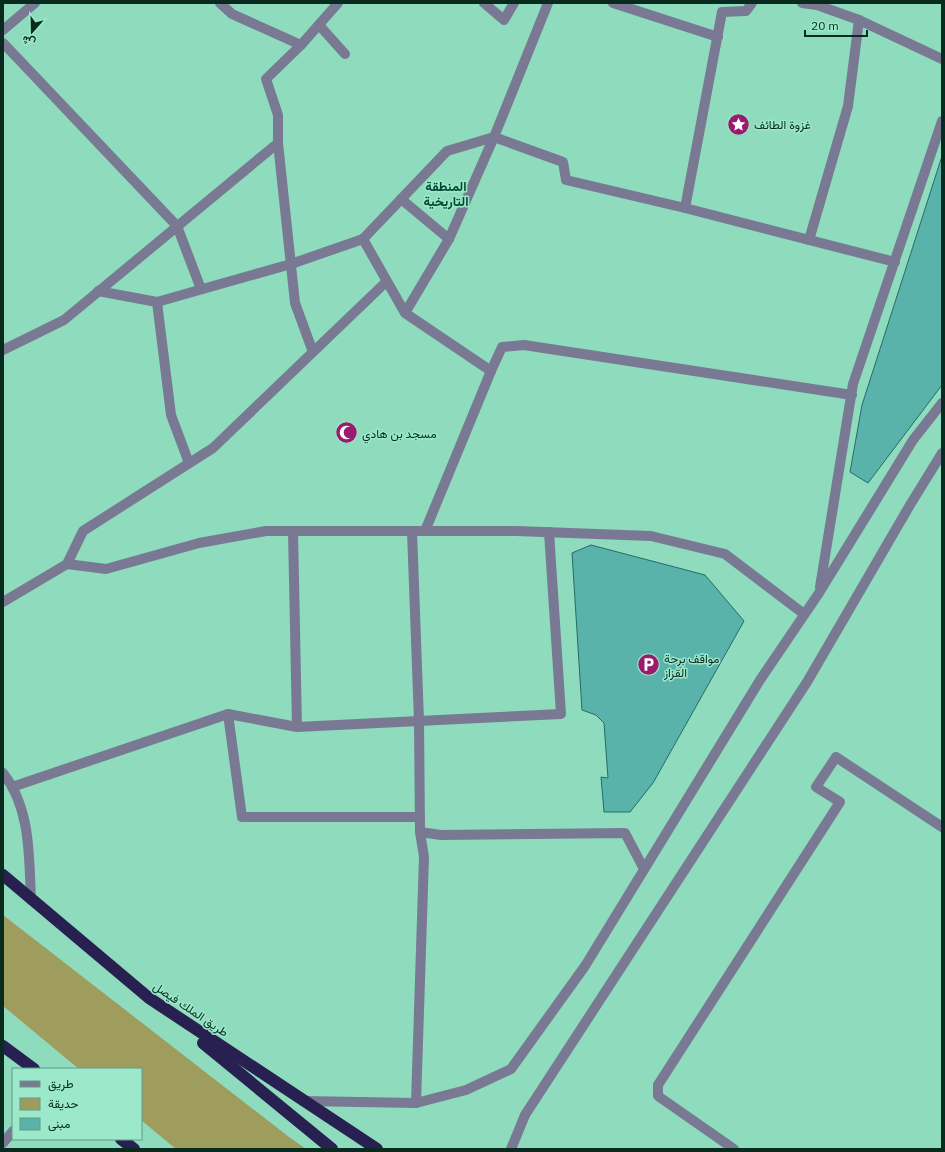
<svg xmlns="http://www.w3.org/2000/svg" width="945" height="1152" viewBox="0 0 945 1152" font-family="'IBM Plex Sans',Vazirmatn,sans-serif">
<style>
.green{fill:#9e9d5e}
.building{fill:#59b3ab;stroke:#256c66}
.lines{fill:none;stroke-linecap:round;stroke-linejoin:round}
.minor{stroke:#7a7993;stroke-width:10}
.highway{stroke:#292052;stroke-width:12}
.labels{text-anchor:middle;dominant-baseline:central;stroke-width:3;stroke-linejoin:round;paint-order:stroke}
.poi-label{font-size:12px;fill:#082a1f;stroke:#9be8ca;text-anchor:start}
.street-label{font-size:12px;fill:#082a1f;stroke:#9be8ca}
.neighbourhood-label{font-size:13px;font-weight:bold;fill:#034734;stroke:#9be8ca}
</style>
<rect width="100%" height="100%" fill="#8edbbd"/>
<!-- green -->
<path class="green" d="M3,915L289,1137L306,1149H176L141,1120V1069H79L3,1006Z"/>
<!-- building -->
<g class="building">
<path d="M942,156V385L868,483L850,472L862,405Z"/>
<path d="M591,545L705,575L744,621L653,783L630,812H604L601,777L608,778L604,723L596,715L582,710L572,553Z"/>
</g>
<g class="lines">
<!-- minor -->
<g class="minor">
<path d="M220,3L232,14L301,45L338,3"/>
<path d="M484,3L504,20L514,3"/>
<path d="M548,3L494,137L563,162L566,180L685,208L722,12L746,11L752,3"/>
<path d="M613,3L718,37"/>
<path d="M802,3L817,5"/>
<path d="M817,3V5L859,20L942,59"/>
<path d="M319,25L345,54"/>
<path d="M3,30L35,3"/>
<path d="M3,43L177,226L201,289"/>
<path d="M301,45L266,79L278,115V143L295,303L313,352"/>
<path d="M401,199L449,239"/>
<path d="M685,208L895,262"/>
<path d="M809,240L848,106L859,20"/>
<path d="M98,291L157,302L291,264L363,239"/>
<path d="M157,302L171,415L189,463"/>
<path d="M405,313L449,239L494,137L447,151L363,239L405,313L491,371L425,531"/>
<path d="M3,350L64,320L278,143"/>
<path d="M491,371L502,347L524,345L852,395"/>
<path d="M293,531L297,727L561,714L549,532"/>
<path d="M412,531L419,721L420,832L441,835L625,833L644,869"/>
<path d="M67,564L106,569L199,543L266,531H516L651,536L725,554L804,614"/>
<path d="M820,587L853,384L942,121"/>
<path d="M3,602L67,564L83,531L213,448L386,282"/>
<path d="M297,727L228,714L242,817H420"/>
<path d="M3,773C31,808 29,858 31,900"/>
<path d="M12,787L228,714"/>
<path d="M303,1101L416,1103L466,1090L511,1069L585,966L760,680L819,593L913,440L942,403"/>
<path d="M416,1103L424,857L420,832"/>
<path d="M3,1143L13,1131"/>
<path d="M511,1149L525,1115L807,682L910,505L942,453"/>
<path d="M734,1149L658,1096V1085L840,802L816,787L836,757L942,827"/>
</g>
<!-- highway -->
<g class="highway">
<path d="M3,875L149,998L377,1149"/>
<path d="M203,1043L332,1149"/>
<path d="M3,1046L34,1069"/>
<path d="M121,1139L134,1149"/>
</g>
</g>
<!-- icons -->
<defs>
<symbol id="sight-disc" viewBox="-11 -11 22 22"><circle r="9.5" fill="#9c1a6d" stroke="#9be8ca"/><path d="M0-6L1.8-2.2L6-1.7L2.9 1.2L3.7 5.4L0 3.3L-3.7 5.4L-2.9 1.2L-6-1.7L-1.8-2.2Z" fill="#fff"/></symbol>
<symbol id="mosque-disc" viewBox="-11 -11 22 22"><circle r="9.5" fill="#9c1a6d" stroke="#9be8ca"/><path d="M3.5-4.9A6 6 0 1 0 3.5 4.9A5 5 0 1 1 3.5-4.9Z" fill="#fff"/></symbol>
<symbol id="parking-disc" viewBox="-11 -11 22 22"><circle r="9.5" fill="#9c1a6d" stroke="#9be8ca"/><path d="M-3.5-5.5H1a3.5 3.5 0 0 1 0 7H-1V5.5H-3.5ZM-1-3.4V-.6H.8a1.4 1.4 0 0 0 0-2.8Z" fill="#fff"/></symbol>
</defs>
<g fill-rule="evenodd">
<use href="#sight-disc" x="726" y="112" width="25" height="25"/>
<use href="#mosque-disc" x="334" y="420" width="25" height="25"/>
<use href="#parking-disc" x="636" y="652" width="25" height="25"/>
</g>
<g class="labels">
<!-- poi labels -->
<g class="poi-label">
<text x="754" y="124">غزوة الطائف</text>
<text x="362" y="433">مسجد بن هادي</text>
<text x="664" y="658">مواقف برحة<tspan x="664" dy="14">القزاز</tspan></text>
</g>
<!-- street labels -->
<g class="street-label">
<text transform="translate(191 1009) rotate(34)">طريق الملك فيصل</text>
</g>
<!-- neighbourhood labels -->
<g class="neighbourhood-label">
<text x="446" y="186">المنطقة<tspan x="446" dy="15">التاريخية</tspan></text>
</g>
</g>
<!-- border -->
<rect width="945" height="1152" fill="none" stroke="#082a1f" stroke-width="8"/>
<!-- legend -->
<rect x="12" y="1068" width="130" height="72" fill="#9be8ca" stroke="#609c86"/>
<rect x="20" y="1081" width="20" height="6" fill="#7a7993" stroke="#609c86"/>
<text x="48" y="1088" font-size="12" fill="#082a1f">طريق</text>
<rect x="20" y="1098" width="20" height="12" fill="#9e9d5e" stroke="#609c86"/>
<text x="48" y="1108" font-size="12" fill="#082a1f">حديقة</text>
<rect x="20" y="1118" width="20" height="12" fill="#59b3ab" stroke="#609c86"/>
<text x="48" y="1128" font-size="12" fill="#082a1f">مبنى</text>
<!-- north arrow -->
<g transform="translate(32 32) rotate(200)" stroke="#9be8ca" stroke-width="3" paint-order="stroke">
<path d="M0-3L7 15L0 10L-7 15Z" fill="#082a1f"/>
<text y="-6" font-size="11" font-weight="bold" text-anchor="middle" fill="#082a1f">ش</text>
</g>
<!-- scale -->
<path d="M805 30v6h62v-6" fill="none" stroke="#082a1f" stroke-width="2"/>
<text x="811" y="30" font-size="12" fill="#082a1f" stroke="#9be8ca" stroke-width="3" paint-order="stroke">20 m</text>
</svg>
